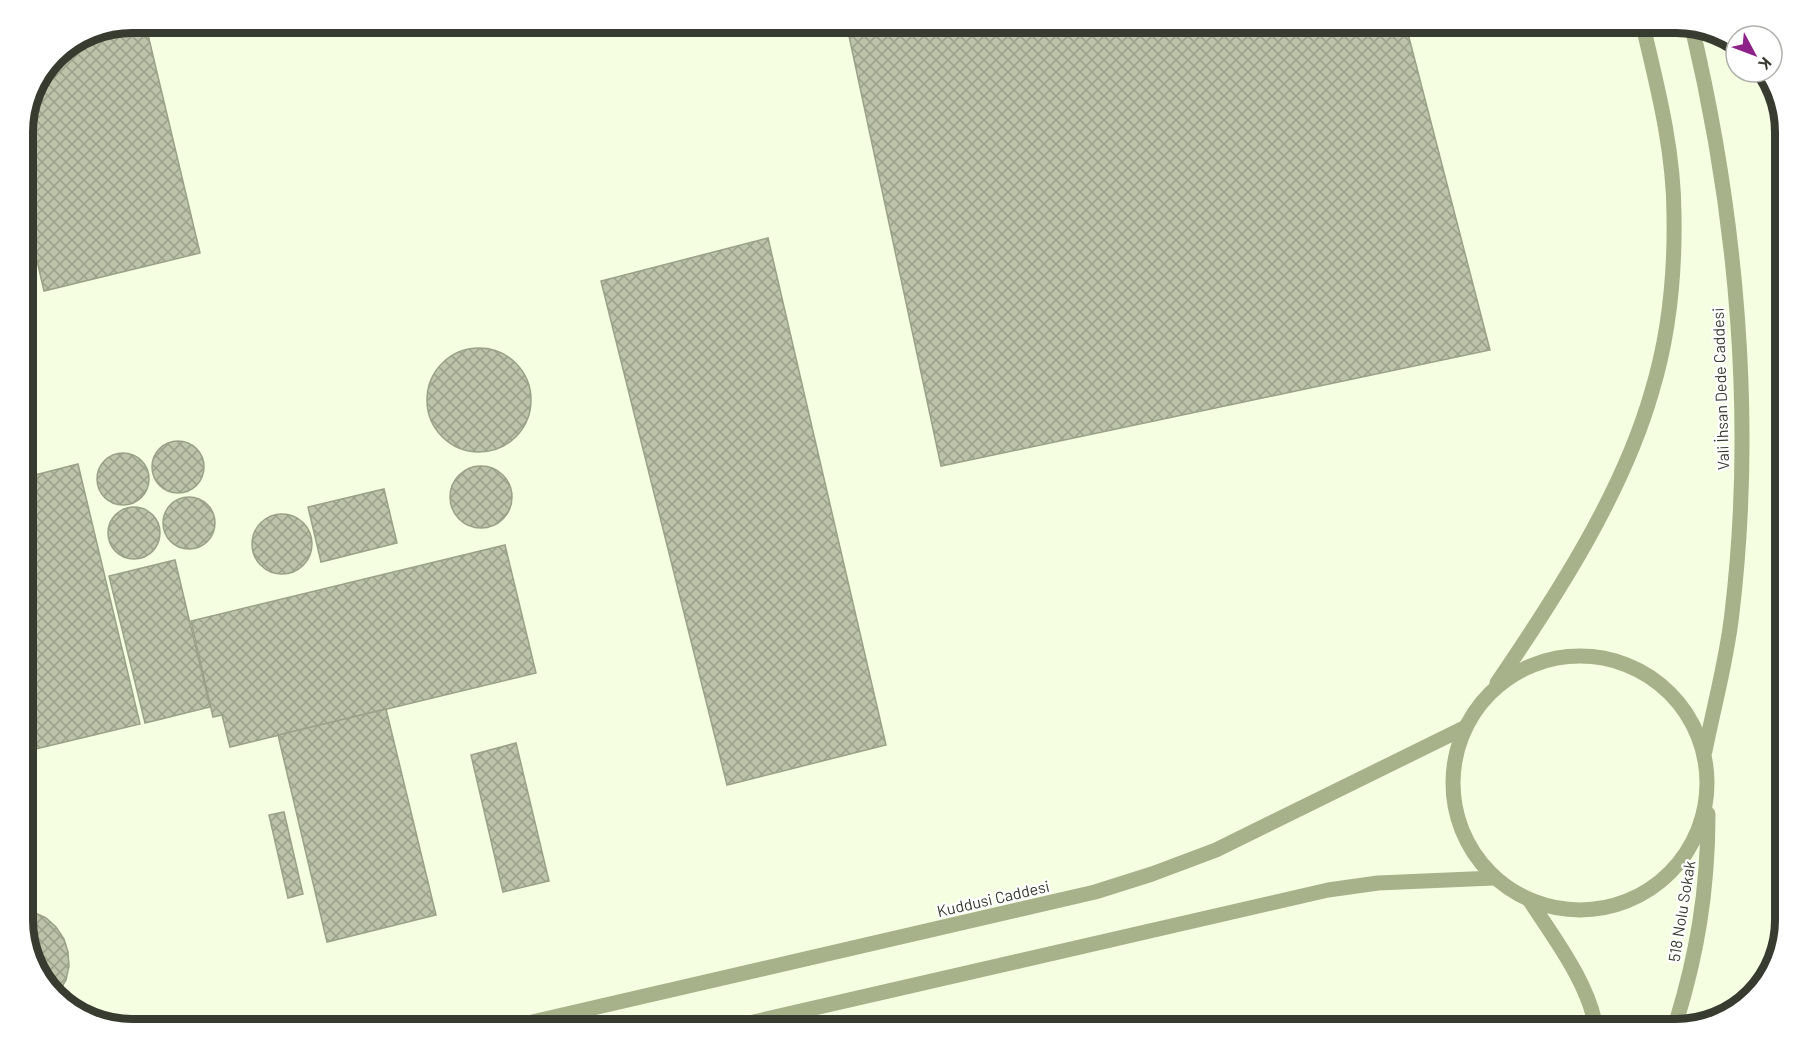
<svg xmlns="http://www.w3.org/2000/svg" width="1808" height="1052" viewBox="0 0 1808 1052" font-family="Barlow,sans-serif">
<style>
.building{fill:url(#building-cross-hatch);stroke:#9aa187;stroke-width:1.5}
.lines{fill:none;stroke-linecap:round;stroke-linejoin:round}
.minor{stroke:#a7b28a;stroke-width:15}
.labels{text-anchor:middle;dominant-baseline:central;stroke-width:4.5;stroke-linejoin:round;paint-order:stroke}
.street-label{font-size:16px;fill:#383b30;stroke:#fff}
.rim{fill:none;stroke:#383b30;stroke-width:8}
</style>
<defs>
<pattern id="building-cross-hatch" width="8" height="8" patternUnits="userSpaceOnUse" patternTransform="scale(1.5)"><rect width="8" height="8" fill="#bcc3a8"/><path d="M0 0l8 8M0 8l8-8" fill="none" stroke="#9aa089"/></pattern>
</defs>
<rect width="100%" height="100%" fill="#f6fee1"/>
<!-- building -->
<g class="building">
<path d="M132,22H145L200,253L44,291L23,200V125L55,54L90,31Z"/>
<path d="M846,22H1405L1490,350L941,466Z"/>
<path d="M768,238L886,745L727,785L601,281Z"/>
<circle cx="479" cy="400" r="52"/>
<circle cx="178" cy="467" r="26"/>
<circle cx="123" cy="479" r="26"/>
<path d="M78,464L140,724L23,752V478Z"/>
<circle cx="481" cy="497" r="31"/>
<path d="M384,489L397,543L321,562L308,507Z"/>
<circle cx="189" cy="523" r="26"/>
<circle cx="134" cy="533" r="26"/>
<circle cx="282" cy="544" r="30"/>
<path d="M505,545L536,673L230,747L222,715L213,717L191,621Z"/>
<path d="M175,560L210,707L145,723L109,576Z"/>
<path d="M386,709L436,915L327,942L278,735Z"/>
<path d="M516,743L549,881L503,892L471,755Z"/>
<path d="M284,812L303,894L288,898L269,815Z"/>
<path d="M23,909L33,912L46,918L56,927L64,939L68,952L69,966L66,980L57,995L37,975L23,927Z"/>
</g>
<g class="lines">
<!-- minor -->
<g class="minor">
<path d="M1692,27C1737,217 1755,419 1732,613C1727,659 1714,706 1705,751"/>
<circle cx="1580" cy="783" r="127"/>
<path d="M1497,683C1557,595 1623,493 1652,391C1669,335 1675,273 1674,215C1674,150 1657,85 1642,22"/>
<path d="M1530,901C1554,938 1590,985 1596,1029"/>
<path d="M502,1029L1095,892L1152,874L1216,850L1466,727"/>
<path d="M723,1029L1328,890L1378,883L1494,878"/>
<path d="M1674,1029C1697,956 1708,891 1708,814"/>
</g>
</g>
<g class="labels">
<!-- street labels -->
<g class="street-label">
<text transform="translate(1720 389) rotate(-92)">Vali İhsan Dede Caddesi</text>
<text transform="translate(993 898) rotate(-13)">Kuddusi Caddesi</text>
<text transform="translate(1681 911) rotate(-81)">518 Nolu Sokak</text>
</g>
</g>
<!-- crop -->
<path d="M0 0H1808V1052H0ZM132 33H1676A99 99 0 0 1 1775 132V920A99 99 0 0 1 1676 1019H132A99 99 0 0 1 33 920V132A99 99 0 0 1 132 33Z" fill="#fff" fill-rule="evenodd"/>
<path class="rim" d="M132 33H1676A99 99 0 0 1 1775 132V920A99 99 0 0 1 1676 1019H132A99 99 0 0 1 33 920V132A99 99 0 0 1 132 33Z"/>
<!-- north arrow -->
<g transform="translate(1754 54) rotate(131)"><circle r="28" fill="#ffffff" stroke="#afb1ac" stroke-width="1.5"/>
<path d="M0-4.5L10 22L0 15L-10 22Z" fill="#8d2388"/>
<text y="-9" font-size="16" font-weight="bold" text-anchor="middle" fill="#383b30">K</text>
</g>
</svg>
